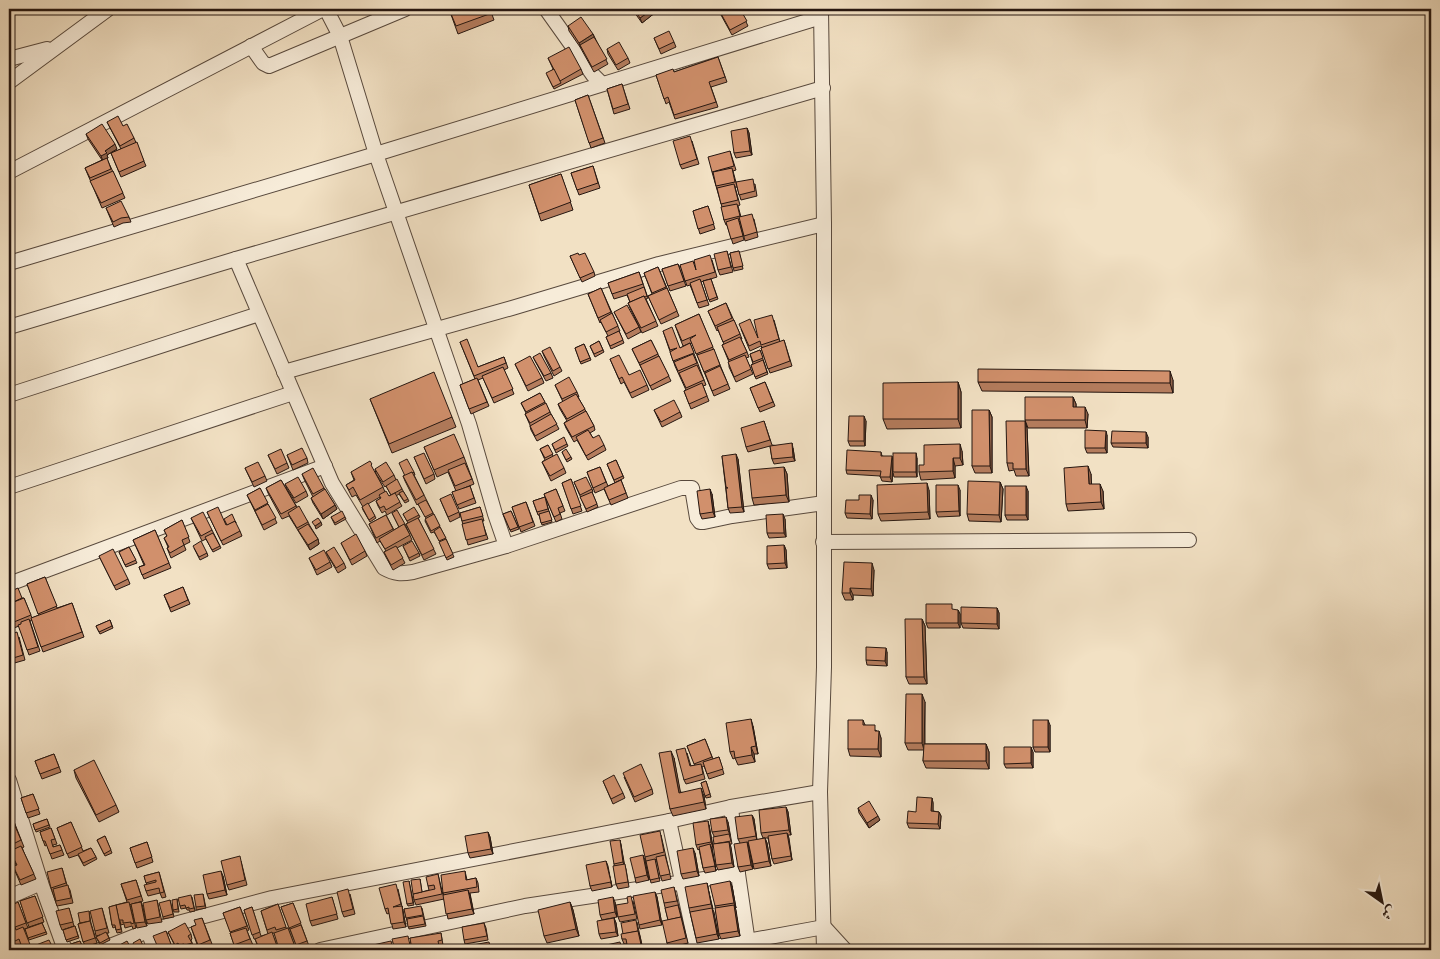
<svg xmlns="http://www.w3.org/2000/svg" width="1440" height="959" viewBox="0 0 1440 959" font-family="'Libre Bodoni',Amiri,serif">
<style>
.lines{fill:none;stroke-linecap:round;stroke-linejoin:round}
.street-casing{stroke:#58493d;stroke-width:16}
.street{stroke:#f7ecd9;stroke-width:14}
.wall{fill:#b47c5d;stroke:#251610}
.shaded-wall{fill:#92654c;stroke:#251610}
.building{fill:#d1906c;stroke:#251610}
</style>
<rect width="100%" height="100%" fill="#f2e1c4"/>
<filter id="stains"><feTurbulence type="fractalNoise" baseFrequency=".004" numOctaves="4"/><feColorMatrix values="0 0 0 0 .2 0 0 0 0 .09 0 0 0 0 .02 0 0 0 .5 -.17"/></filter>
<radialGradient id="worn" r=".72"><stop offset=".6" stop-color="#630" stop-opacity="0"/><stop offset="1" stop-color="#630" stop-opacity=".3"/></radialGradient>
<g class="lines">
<defs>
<g id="street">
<path d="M326,9L340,36L376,154L469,424L495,514L506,546"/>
<path d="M546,9L593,75L601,83"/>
<path d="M821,9L824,224V667L820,792L824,950"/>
<path d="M251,46L263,63L269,66L405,9"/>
<path d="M9,59L47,49"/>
<path d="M9,82L108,9"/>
<path d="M9,172L323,9"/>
<path d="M236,259L332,483L384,568C395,574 401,574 413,572L506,546L681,488H692L697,518L700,522H704L732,516L824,503"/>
<path d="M9,263L376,154L821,17"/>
<path d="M9,327L236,259L823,88"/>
<path d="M284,372L512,308L659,264L824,224"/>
<path d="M9,395L259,314"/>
<path d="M9,487L293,393"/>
<path d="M823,542L1189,540"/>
<path d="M9,584L325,466"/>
<path d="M9,780L41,883L65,950"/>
<path d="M731,807L738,874L749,950"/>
<path d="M669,821L697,950"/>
<path d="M9,897L41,883"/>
<path d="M148,931L155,950"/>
<path d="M100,950L148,931L272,898L669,821L731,807L820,792"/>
<path d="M320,950L525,906L738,874"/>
<path d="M698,950L824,927L845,950"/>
</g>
</defs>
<!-- street casing -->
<use href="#street" class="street-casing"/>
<!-- street -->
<use href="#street" class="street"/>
</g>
<!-- wall -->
<g class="wall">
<path d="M449,9H490L494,20L458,34Z"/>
<path d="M632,9H655L656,12L642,23Z"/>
<path d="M720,9H740L748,26L732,35L721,15L719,10Z"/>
<path d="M568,26L593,34L608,64L594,72L580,47L569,31Z"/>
<path d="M654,38L674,42L676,47L661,54Z"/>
<path d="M607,49L628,58L630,63L618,70L608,54Z"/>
<path d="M718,57L727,82L711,87L718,107L675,119L669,102L666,104L656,75L674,72Z"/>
<path d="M548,58L581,69L583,74L554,89L547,75L553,69Z"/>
<path d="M622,84L630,109L614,114L607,89Z"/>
<path d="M588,95L605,143L591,148L575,100Z"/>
<path d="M107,122L123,126L134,138L146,166L121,177L111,153L121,149Z"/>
<path d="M747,128L749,133L752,155L736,158L734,153Z"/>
<path d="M86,134L117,149L107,155L108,158L107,159L125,198L102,208L85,168L102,160L88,139Z"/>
<path d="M692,141L699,164L682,169L680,165Z"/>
<path d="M730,151L736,170L733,171L737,186L755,184L757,196L741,200L737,187H735L740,205L738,206L741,217L754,219L758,237L745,241L740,221L739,222L744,240L733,244L727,225H726L724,220L722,207L712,172Z"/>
<path d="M593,166L600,188L579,195L571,173Z"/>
<path d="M561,174L573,210L541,221L529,185Z"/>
<path d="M708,206L715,229L700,234L693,211Z"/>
<path d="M106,208L129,217L131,222L123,223L114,227Z"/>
<path d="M727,251L733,272L720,275L718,270Z"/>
<path d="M739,251L743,269L734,271L730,253Z"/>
<path d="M579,255L594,272L595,276L582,282L570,256Z"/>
<path d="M712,260L717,277L701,282L709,305L699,308L690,285L687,286L680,265L696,269Z"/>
<path d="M678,264L686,286L670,291L662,269Z"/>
<path d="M658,267L679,316L661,324L648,296L652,294L644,273Z"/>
<path d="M639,272L648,298L646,299L658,326L642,333L630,308L628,303L630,302L627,295L614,299L608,283Z"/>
<path d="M711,279L718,299L710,302L703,281Z"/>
<path d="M601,288L620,331L614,334L619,331L624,343L611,349L606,337L608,336L601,322L600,323L588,294Z"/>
<path d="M726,303L740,334L742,339H741L747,352L749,357L746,358L753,374L736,382L729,367V362L722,345L724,344L718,330L717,331L708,311Z"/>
<path d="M614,312L639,327L641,332L628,339Z"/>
<path d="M699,314L730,389L714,396L692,343L683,346L675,325Z"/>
<path d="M774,320L780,342L784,340L792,366L770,373L761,348L762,347L761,346L750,351L741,329L758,338Z"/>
<path d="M663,331L680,348L690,343L706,385L703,386L709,401L691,409L684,391L686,390L675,366Z"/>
<path d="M651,340L671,381L652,390L632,349Z"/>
<path d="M599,341L604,352L595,357L590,346Z"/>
<path d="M460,342L478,367L504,357L508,368L504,370L514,394L494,403L483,378L478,380L489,406L471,414L460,385L475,379Z"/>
<path d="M584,344L591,360L581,364L575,348Z"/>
<path d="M760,350L768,374L756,379L751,365L753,364L750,354Z"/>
<path d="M542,351L560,367L562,371L554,376L544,356Z"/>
<path d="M533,357L551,373L553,378L546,381L535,361Z"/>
<path d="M610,359L629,375L647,385L649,390L632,398L624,382L621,384Z"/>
<path d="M515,364L542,378L544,383L528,391Z"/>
<path d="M1173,380V393L982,391L978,382Z"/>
<path d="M765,382L775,406L760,412L750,388Z"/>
<path d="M958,382L961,392V428L887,429L883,419Z"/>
<path d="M555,385L577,392L579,397H578L594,426L595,430L590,433L593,438L604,445L606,450L588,460L577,440L574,442L566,428L564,423L567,421L560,409L558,404L563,402Z"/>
<path d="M540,393L550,412L559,429L537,441L531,430L530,426V425L525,414L526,413L521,403Z"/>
<path d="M1073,397L1076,404V407L1088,414L1087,428H1028L1025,420Z"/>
<path d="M370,399L452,417L456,427L392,453Z"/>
<path d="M654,410L680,412L682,417L662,427Z"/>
<path d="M989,410L992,417V473H975L972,466Z"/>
<path d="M764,421L772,445L793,448L795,461L774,464L772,459L770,446L748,452L746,447Z"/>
<path d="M866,421L865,446H850L848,441Z"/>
<path d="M1025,421L1027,428L1029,476H1016L1014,470L1009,471L1007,463Z"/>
<path d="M1107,435V453H1087L1085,448Z"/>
<path d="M1148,437V448L1113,447L1111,443Z"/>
<path d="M552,444H567L568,446L556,453Z"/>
<path d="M548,445L553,456L564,468L566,473L551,481L542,462L545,460L540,449Z"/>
<path d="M424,447L464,457L474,484L462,489L470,486L476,503L459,509L452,492L456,491L448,472L437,477Z"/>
<path d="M962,451L963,465L955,466V478L921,480L919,472L924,465Z"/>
<path d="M562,452L571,457L572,459L567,462Z"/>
<path d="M881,452L882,456L893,459L917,458V477H894L893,473L892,482L882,481L880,476L847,474L846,470Z"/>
<path d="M268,455L287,463L289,468L277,474Z"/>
<path d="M287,455L307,458L308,463L293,470Z"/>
<path d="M722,456L738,459L744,512L730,513L728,508Z"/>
<path d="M414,457L434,474L435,479L426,484Z"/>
<path d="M616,460L624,478L615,483L607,464Z"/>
<path d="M600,467L608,486L621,480L628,498L611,505L604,489L595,493L587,472Z"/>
<path d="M784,467L787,474L789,502L754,505L752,498Z"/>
<path d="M245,468L265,476L267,481L254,487Z"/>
<path d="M375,469L394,475L396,480L402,489L409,501L405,503L399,494L396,496L402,506L387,515L385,511L382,513L378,506L376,501L380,499V497L368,504L376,518L370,522L363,510L362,507H363L356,495L352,497L346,485L354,480L351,472L374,471L383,487L385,492L389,496L391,495L386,486L385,487L376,474Z"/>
<path d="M414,472L415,475H414L446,539L454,557L447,560L440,542L434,532L431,533L425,521L426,518L418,504L417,505L405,481L403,476Z"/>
<path d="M302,474L324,488L335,505L337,509L323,519L313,503L311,498L313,497L304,479Z"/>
<path d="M1091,474V484L1103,491L1104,509L1068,511L1066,504Z"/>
<path d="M571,479L582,511L573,514L562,483Z"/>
<path d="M281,480L297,507L308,522L310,526L318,539L319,544L310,550L289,516L282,519L268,493L266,488Z"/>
<path d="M574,482L592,489L593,492H592L598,507L587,512Z"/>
<path d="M1000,482L1003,489L1001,522L969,521L967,514Z"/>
<path d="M285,484L306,491L308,496L296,503L287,489Z"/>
<path d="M260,488L277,523L264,530L247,495Z"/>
<path d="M556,489L565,511L560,513L562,519L556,522L544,494Z"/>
<path d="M929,490L930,519L881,521L878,514Z"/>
<path d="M960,490V516L938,517L936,512Z"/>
<path d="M1028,491V520H1007L1005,515Z"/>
<path d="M712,494L715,517L702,519L700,514Z"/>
<path d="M545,497L552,522L542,525L539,515H538L533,501Z"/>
<path d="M440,499L459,512L460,517L450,522Z"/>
<path d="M859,500H873L872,519L847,518L845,513Z"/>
<path d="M526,502L535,526L521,532L512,507Z"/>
<path d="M480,507L484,521H482L488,539L468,545L460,513Z"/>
<path d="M511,511L519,529L511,532L503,514Z"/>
<path d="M207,512L224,521L240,531L242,536L223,545Z"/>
<path d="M392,513L405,524L412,540L397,548L405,563L393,570L386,557L384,552L386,551L380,541L377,543L369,524L386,515L394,530L399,527Z"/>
<path d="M403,514L419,515L420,517L418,518L436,554L424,560L406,524L408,523Z"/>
<path d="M331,517H345L346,519L335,525Z"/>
<path d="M191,518L212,530L221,548L213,552L206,539L202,541Z"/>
<path d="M785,519L786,537L769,538L767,533Z"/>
<path d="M182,520L190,542L184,545L186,550L171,558L167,548L168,547L164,538L167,536L164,530Z"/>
<path d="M155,530L171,568L144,579L139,567L144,565L133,540Z"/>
<path d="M341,543L365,551L367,556L352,565Z"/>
<path d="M784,545L786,550L787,568L769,569L767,564Z"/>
<path d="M403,546L419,553L420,556L410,561Z"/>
<path d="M129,547L137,563L126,567L119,552Z"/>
<path d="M194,548L207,553L208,556L200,560Z"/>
<path d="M326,552L344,563L346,568L338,573L328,556Z"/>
<path d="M99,556L128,579L130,584L116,590Z"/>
<path d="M309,558L330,562L332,567L317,575Z"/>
<path d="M874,570L873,596L853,595V600H845L842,593Z"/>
<path d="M45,577L57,608L72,603L84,637L43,652L32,620L30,621L40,651L29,655L19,626L9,630V592L22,598H24L32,618L39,615L27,584Z"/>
<path d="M183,587L190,604L171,612L164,595Z"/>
<path d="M997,608L999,613V629L963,628L961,623Z"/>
<path d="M958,610L960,614V628H928L926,623Z"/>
<path d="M922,619L925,626L927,684H909L906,677Z"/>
<path d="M110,620L113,628L100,634L96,626Z"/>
<path d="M19,637L25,660L11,664L10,659Z"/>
<path d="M887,652V666L867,665L866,660Z"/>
<path d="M925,702V744H986L989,752V769L926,768L923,761L924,750H908L905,743Z"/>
<path d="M863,720L865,725L877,731L881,738V757L850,756L848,749Z"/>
<path d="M1050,725V752H1035L1033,747Z"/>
<path d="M753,726L758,754H754L755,762L738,765L735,758L733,759L730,752Z"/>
<path d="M705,739L713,759L719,757L724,774L709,779L704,766L702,767L705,779L686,784L684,780L687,753L691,766L695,765L687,746Z"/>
<path d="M1033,752V768H1006L1004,764Z"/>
<path d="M54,754L61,772L42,779L35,761Z"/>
<path d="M674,758L680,792L704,796L706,809L673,816L670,809Z"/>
<path d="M74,770L116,805L119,812L99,822L76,778Z"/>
<path d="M624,777L652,789L653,794L635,802Z"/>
<path d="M603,781L623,793L625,798L613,804Z"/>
<path d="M706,781L711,797L706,798L701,783Z"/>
<path d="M33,794L40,814L28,818L21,798Z"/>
<path d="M932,798L933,803V811L939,812L941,816L940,829L909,828L907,823L916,812Z"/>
<path d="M786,807L788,812L791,835H788L792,860L774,864L772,859L768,838H763L761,833Z"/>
<path d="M858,808L880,820L869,828L859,813Z"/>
<path d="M9,809L24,847L22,848L36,879L21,885L15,871L16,865L11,853L9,854Z"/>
<path d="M752,815L754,819L757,840L765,838L767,843L771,866L754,869L753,864L748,843H747L749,847L753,869L740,872L738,867L740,843L738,839Z"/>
<path d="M47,819L50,827L36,832L33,824Z"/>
<path d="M71,822L83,851L91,848L97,859L84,866L78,855L69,858L57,828Z"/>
<path d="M728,822L732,844H730L734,867L718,870L716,865L714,836L712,832Z"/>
<path d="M709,825L713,847H712L716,871L705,873L703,868L699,849L698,850L696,845Z"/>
<path d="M51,828L57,844L53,845V847L60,845L64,855L52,859L47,845L45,846L40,832Z"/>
<path d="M488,832L490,837L493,854L470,858L468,853Z"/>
<path d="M661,835L671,879L662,881L656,859L655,860L660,881L651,883L645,857Z"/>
<path d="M105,836L112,853L105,856L97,840Z"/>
<path d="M620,840L621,845L624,864L626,869L629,887L618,889L616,884L614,864Z"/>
<path d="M147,842L153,862L137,868L130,848Z"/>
<path d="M695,853L699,876L683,879L681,874Z"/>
<path d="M645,860L649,880L636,883L635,878Z"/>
<path d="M241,861L247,885L229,890L227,885Z"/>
<path d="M606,861L612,887L592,891L590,886Z"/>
<path d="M9,865L13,877L9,878Z"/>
<path d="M62,868L67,885L70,890L73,903L57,906L51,888Z"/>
<path d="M465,871L467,880L476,878L478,883L479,892L470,893L474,914L448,919L444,899L416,905L414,900L420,879L422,892L429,890L428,886L438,874L443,895H444L443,893Z"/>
<path d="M159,872L166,897L162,898L160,893L148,896L146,891L147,885L144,876Z"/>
<path d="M223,876L227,895L209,899L207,894Z"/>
<path d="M136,880L143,901L132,904L141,902L147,926L137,928L131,904L130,905L136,928L133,929L132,926L125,928L124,924L121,925L118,914L122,932L117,933L115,927L113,928L112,925L109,907L116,905V907V905L127,902L121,884Z"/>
<path d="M409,881L414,905L408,906L407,904Z"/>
<path d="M707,883L708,888L719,939L697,943L689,908Z"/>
<path d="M732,886L736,908H735L740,936L721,939L719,934L715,906Z"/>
<path d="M674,887L688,943L669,948L667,943L668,920L664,903Z"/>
<path d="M398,889L403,911L406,927L393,929L389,913L387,914L385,909Z"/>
<path d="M655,892L657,897L662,925L640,929L639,925Z"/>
<path d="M203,894L206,908L196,910V907Z"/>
<path d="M350,894L355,914L344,917L342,912Z"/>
<path d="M35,896L44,922L29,927L20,901Z"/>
<path d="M192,897L195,911L190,912L189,910H187L186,908L181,909L180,906Z"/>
<path d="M332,897L338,919L312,926L310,921Z"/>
<path d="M177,899L179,912H174L173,910Z"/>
<path d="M157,900L162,922L148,924L146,920Z"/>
<path d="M170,900L174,917L163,919V917Z"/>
<path d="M633,901L637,919L620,922L618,917L628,903Z"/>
<path d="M18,902L28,928L24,929L23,950L21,944L9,950V937L10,942H9L12,948L15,947L9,932Z"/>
<path d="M570,902L573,910L579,936L547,943L544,936Z"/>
<path d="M615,902L617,917L602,920L600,915Z"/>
<path d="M293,903L309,946L298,950L281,907Z"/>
<path d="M278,904L286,928H288L296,949L291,950H280L274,933H272L279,950H259L255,939H254L244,910L252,907L261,936L268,934L261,911Z"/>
<path d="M240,907L249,930L247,931L255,950H246H247L246,946L236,950L230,933H231L223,913Z"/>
<path d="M69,908L74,926L62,930L60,925Z"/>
<path d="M102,908L109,933H107L110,940L100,945L96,937L100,935L96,936L95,931Z"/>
<path d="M422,908L426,926L409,929L404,909Z"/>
<path d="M89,911L91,923L97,943L85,947L78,924L80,923Z"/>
<path d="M202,918L212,944L199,950L191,927L196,925Z"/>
<path d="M614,918L616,923L618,936L601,939L599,934Z"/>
<path d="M637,922L643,950H628L627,944H624L622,939L623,934Z"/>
<path d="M42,923L47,934L29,940L25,929Z"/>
<path d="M484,923L486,928L488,940L465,944L464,940Z"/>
<path d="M75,926L79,938L67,942L63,930Z"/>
<path d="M166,931L173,950H159Z"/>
<path d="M168,932L191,934L192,939L191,940L194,948L187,950L186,949L181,950L180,948L177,950Z"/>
<path d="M441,933L443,945H440L441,950H395L411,942Z"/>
<path d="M80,941L83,948L78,950H74L71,944Z"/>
</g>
<!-- shaded-wall -->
<g class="shaded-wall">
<path d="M653,9H655L656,12L642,23L640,18Z"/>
<path d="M593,34L595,39L581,48L579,43Z"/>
<path d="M747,128L749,133L752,155L750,151Z"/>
<path d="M115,144L117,149L107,155L108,158L103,161L101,156L105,151Z"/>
<path d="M1170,371L1173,380V393L1170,383Z"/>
<path d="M958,382L961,392V428L958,419Z"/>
<path d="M1073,397L1076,404V414L1073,407Z"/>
<path d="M1085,407L1088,414L1087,428L1085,420Z"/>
<path d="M989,410L992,417V473L990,466Z"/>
<path d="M864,416L866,421L865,446L864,441Z"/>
<path d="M1025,421L1027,428L1029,476L1026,469Z"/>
<path d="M1106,431L1107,435V453L1105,448Z"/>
<path d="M1146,432L1148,437V448L1146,443Z"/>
<path d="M792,443L793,448L795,461L793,457Z"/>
<path d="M960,444L962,451L963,465L960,458Z"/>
<path d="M916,453L917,458V477L916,472Z"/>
<path d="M736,454L738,459L744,512L742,507Z"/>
<path d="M892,456L893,461L892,482L890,477Z"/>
<path d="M953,458L955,466V478L953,471Z"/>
<path d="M1088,466L1091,474L1092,492L1089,484Z"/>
<path d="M784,467L787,474L789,502L786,495Z"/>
<path d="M1000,482L1003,489L1001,522L999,515Z"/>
<path d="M927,483L929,490L930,519L928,512Z"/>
<path d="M1100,484L1103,491L1104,509L1101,502Z"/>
<path d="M958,485L960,490V516L959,511Z"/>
<path d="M1026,486L1028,491V520L1026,515Z"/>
<path d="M710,489L712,494L715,517L713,512Z"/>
<path d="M871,495L873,500L872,519L870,514Z"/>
<path d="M335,505L337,509L323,519L321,514Z"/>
<path d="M783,514L785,519L786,537L784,533Z"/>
<path d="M321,522L322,525L316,529L315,526Z"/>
<path d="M318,539L319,544L310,550L308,545Z"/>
<path d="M784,545L786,550L787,568L785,563Z"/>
<path d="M872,563L874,570L873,596L871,589Z"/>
<path d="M850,588L853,595V600L850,593Z"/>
<path d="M997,608L999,613V629L997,624Z"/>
<path d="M958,610L960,614V628L958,623Z"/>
<path d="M922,619L925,626L927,684L924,677Z"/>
<path d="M886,648L887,652V666L885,661Z"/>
<path d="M922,694L925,702L924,750L922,743Z"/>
<path d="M751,719L753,726L758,754L756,746Z"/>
<path d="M1048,720L1050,725V752L1048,747Z"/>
<path d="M879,731L881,738V757L878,749Z"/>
<path d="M986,744L989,752V769L986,761Z"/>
<path d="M751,747L754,754L755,762L752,755Z"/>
<path d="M1031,747L1033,752V768L1031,763Z"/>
<path d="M671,751L674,758L682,800L679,793Z"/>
<path d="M701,788L704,796L706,809L704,802Z"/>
<path d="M932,798L933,803V816L931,811Z"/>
<path d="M786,807L788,812L791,835L789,830Z"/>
<path d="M939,812L941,816L940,829L938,824Z"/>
<path d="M752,815L754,819L757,841L756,836Z"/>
<path d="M878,816L880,820L869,828L867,823Z"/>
<path d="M726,817L728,822L730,835L728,830Z"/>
<path d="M708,821L709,825L713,847L711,842Z"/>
<path d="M488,832L490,837L493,854L491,849Z"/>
<path d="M787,833L789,838L792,860L791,856Z"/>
<path d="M765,838L767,843L771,866L769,861Z"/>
<path d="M620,840L621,845L625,867L623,862Z"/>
<path d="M729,842L731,847L734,867L732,863Z"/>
<path d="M747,842L749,847L753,869L751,865Z"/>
<path d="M710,844L712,849L716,871L715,866Z"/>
<path d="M693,848L695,853L699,876L697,871Z"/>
<path d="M643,855L645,860L649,880L647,875Z"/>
<path d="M606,861L608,866L612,887L611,882Z"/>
<path d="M221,871L223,876L227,895L225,890Z"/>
<path d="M730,881L732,886L736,908L734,903Z"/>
<path d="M707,883L708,888L713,909L711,904Z"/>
<path d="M468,890L470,895L474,914L472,909Z"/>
<path d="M655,892L657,897L662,925L660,920Z"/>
<path d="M613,897L615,902L617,917L615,912Z"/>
<path d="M141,902L143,907L147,926L145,922Z"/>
<path d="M570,902L573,910L579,936L576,929Z"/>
<path d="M734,905L736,910L740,936L738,931Z"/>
<path d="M402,906L403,911L406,927L404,922Z"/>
<path d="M712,908L714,912L719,939L717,934Z"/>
<path d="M614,918L616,923L618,936L616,932Z"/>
<path d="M638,931L640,936L643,950L642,949Z"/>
</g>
<!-- building -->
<g class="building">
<path d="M449,9H490L492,13L456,26Z"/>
<path d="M634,9H653L640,18Z"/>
<path d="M721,9H740L747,21L730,30L719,10Z"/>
<path d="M581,17L593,34L579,43L568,26Z"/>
<path d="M669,31L674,42L659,49L654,38Z"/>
<path d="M594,37L607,59L592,67L580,45Z"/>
<path d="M619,42L628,58L616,65L607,49Z"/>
<path d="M569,47L581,69L560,81L548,58Z"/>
<path d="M718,57L725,77L709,82L716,102L674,115L668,97L664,99L656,75L673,69L674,72Z"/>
<path d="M554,69L561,83L553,87L546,73Z"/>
<path d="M622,84L628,104L613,109L607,89Z"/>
<path d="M588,95L603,138L589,143L575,100Z"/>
<path d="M118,116L123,126L127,124L134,138L120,146L107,122Z"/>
<path d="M102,124L115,144L105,151L107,153L101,156L86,134Z"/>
<path d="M747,128L750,151L734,153L731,131Z"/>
<path d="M690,136L697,159L680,165L673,141Z"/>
<path d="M137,142L144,161L119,172L111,153Z"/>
<path d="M730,151L734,166L712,172L708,157Z"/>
<path d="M107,158L111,169L90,178L85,168Z"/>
<path d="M593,166L598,183L577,190L571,173Z"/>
<path d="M732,168L735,182L716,186L713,172Z"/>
<path d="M113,171L123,193L101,203L90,181Z"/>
<path d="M561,174L571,202L539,214L529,185Z"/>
<path d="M753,179L755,191L739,195L736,182Z"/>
<path d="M734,184L738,200L721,204L717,188Z"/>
<path d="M121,201L129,217L121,218L113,222L106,208Z"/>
<path d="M737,204L740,216L724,220L721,207Z"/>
<path d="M708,206L714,224L698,229L693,211Z"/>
<path d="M752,214L757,232L744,236L739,217Z"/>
<path d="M738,218L743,236L731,239L726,222Z"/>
<path d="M727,251L731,267L718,270L714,254Z"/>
<path d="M739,251L743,266L733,268L730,253Z"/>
<path d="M578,253L579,255L585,253L594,272L580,278L570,256Z"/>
<path d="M710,255L715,272L685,281L680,265L693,261L696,270L694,260Z"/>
<path d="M678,264L684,281L668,286L662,269Z"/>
<path d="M658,267L666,287L652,293L644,273Z"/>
<path d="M639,272L643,284L612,294L608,283Z"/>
<path d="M700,279L707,300L697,303L690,283Z"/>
<path d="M711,279L717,297L709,300L703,281Z"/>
<path d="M644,287L647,296L645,297L644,296L630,302L627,294Z"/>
<path d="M601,288L611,312L598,318L588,294Z"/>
<path d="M667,288L677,311L659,320L648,296Z"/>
<path d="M644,296L656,321L641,328L628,303Z"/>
<path d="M726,303L732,318L715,326L708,311Z"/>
<path d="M627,305L639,327L626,334L614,312Z"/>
<path d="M612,313L618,326L606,332L600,320Z"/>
<path d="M699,314L713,347L696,354L690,339L696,335L682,341L675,325Z"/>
<path d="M772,315L779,339L761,345L760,341L749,346L739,324L750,319L758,338L754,320Z"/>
<path d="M734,320L740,334L723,342L717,327Z"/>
<path d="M672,327L680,348L690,343L694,353L673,361L670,352L677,348L670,350L663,331Z"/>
<path d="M619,331L623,340L610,346L606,337Z"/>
<path d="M740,337L747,352L729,360L722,345Z"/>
<path d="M467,339L478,367L504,357L506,363L474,376L460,342Z"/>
<path d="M651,340L658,354L639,363L632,349Z"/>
<path d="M784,340L790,361L768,369L761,348Z"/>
<path d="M599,341L603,350L594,354L590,346Z"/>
<path d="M584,344L590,358L580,362L575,348Z"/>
<path d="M550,347L560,367L553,371L542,351Z"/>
<path d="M714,349L720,365L704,372L697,355Z"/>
<path d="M760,350L763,358L753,362L750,354Z"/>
<path d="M540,353L551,373L544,376L533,357Z"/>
<path d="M693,354L697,363L678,371L674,362Z"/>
<path d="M619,355L629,375L640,370L647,385L630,393L622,377L619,379L610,359Z"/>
<path d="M745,355L751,369L734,377L728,362Z"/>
<path d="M530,356L542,378L526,386L515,364Z"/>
<path d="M659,356L669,376L650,386L640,365Z"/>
<path d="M763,360L767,372L755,377L751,365Z"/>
<path d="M697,365L704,380L686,388L679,373Z"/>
<path d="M720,366L728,384L712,391L705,373Z"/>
<path d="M503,367L513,389L492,398L482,376Z"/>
<path d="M978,369L1170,371V383L978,382Z"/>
<path d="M434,372L452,417L389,444L370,399Z"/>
<path d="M569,377L577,392L562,399L555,385Z"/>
<path d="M477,378L487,402L469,409L460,385Z"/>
<path d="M765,382L773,402L758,408L750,388Z"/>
<path d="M958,382V419H883V383Z"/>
<path d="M702,383L707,396L689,404L684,391Z"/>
<path d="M540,393L545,402L526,412L521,403Z"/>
<path d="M576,394L585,409L567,419L558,404Z"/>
<path d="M1025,397H1073V407H1085V420H1025Z"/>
<path d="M674,400L680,412L661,422L654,410Z"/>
<path d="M546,403L550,412L530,423L525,414Z"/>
<path d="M972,410H989L990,466H972Z"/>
<path d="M586,411L594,426L572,437L564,423Z"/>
<path d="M551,414L557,424L535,436L530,426Z"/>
<path d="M849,416H864V441H848Z"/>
<path d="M764,421L770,440L746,447L741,428Z"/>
<path d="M1006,421H1025L1026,469H1013V463H1007Z"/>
<path d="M588,430L593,438L599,435L604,445L586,456L576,437Z"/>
<path d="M1085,430L1106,431L1105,448H1085Z"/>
<path d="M1112,431L1146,432V443H1111Z"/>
<path d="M454,434L464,457L434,470L424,447Z"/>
<path d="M564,437L567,444L555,450L552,444Z"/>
<path d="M792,443L793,457L772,459L770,446Z"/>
<path d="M960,444V458H953V471L919,472V465H924V445Z"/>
<path d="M548,445L553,454L545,458L540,449Z"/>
<path d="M302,448L307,458L292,465L287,455Z"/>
<path d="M281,449L287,463L275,469L268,455Z"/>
<path d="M566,449L571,457L566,460L562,452Z"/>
<path d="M847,450L881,452V456H892L890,477H880L881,471L846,470Z"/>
<path d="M424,453L434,474L424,479L414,457Z"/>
<rect x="893" y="453" width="23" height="19"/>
<path d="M557,454L564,468L550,476L542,462Z"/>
<path d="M736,454L742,507L728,508L726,488H728L726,487L722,456Z"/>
<path d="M407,459L414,472L413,473L412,472L405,476L399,463Z"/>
<path d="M616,460L623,476L614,480L607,464Z"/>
<path d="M370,461L372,464L371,465L383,487L360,500L353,487L349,490L346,485L355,480L351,472Z"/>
<path d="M258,462L265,476L252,482L245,468Z"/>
<path d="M386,462L394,475L383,482L375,469Z"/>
<path d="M465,463L472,479L455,486L448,470Z"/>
<path d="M1088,466L1089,484H1100L1101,502L1066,504L1064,468Z"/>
<path d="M600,467L606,482L593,488L587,472Z"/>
<path d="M784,467L786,495L752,498L749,470Z"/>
<path d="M313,468L324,488L313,494L302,474Z"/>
<path d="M412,472L424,495L416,500L403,476Z"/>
<path d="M298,477L306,491L294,498L285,484Z"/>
<path d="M586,477L592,489L580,495L574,482Z"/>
<path d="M397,479L402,489L391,495L386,486Z"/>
<path d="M571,479L581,506L571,509L562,483Z"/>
<path d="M281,480L296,506L281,514L266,488Z"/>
<path d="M621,480L626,493L609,500L604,488Z"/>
<path d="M968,481L1000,482L999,515L967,514Z"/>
<path d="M927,483L928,512L878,514L877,485Z"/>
<path d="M936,485H958L959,511L936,512Z"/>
<path d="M470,486L474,498L457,505L452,492Z"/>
<rect x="1005" y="486" width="21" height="29"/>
<path d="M260,488L268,503L255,510L247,495Z"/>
<path d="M325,489L335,505L321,514L311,498Z"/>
<path d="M556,489L563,506L558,508L560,514L554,517L544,494Z"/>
<path d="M710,489L713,512L700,514L697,491Z"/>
<path d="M386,491L389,496L395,493L400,502L386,510L384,506L380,508L376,501L381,498L379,495Z"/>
<path d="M403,491L408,499L404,501L399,493Z"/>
<path d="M592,492L597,504L586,509L580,497Z"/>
<path d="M451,494L459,512L448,517L440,499Z"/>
<path d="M859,495H871L870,514L845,513L846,500H859Z"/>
<path d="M545,497L548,509L537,512L533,501Z"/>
<path d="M426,500L433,513L425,517L418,504Z"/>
<path d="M526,502L533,522L519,527L512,507Z"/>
<path d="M368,503L375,516L369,520L362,507Z"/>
<path d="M268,504L276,518L262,525L255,511Z"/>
<path d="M299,506L308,522L297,528L288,513Z"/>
<path d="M218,507L226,525L235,521L240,531L221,541L207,512Z"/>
<path d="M414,507L419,515L407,521L403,514Z"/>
<path d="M480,507L483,516L462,521L460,513Z"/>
<path d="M397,510L405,524L399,527L392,513Z"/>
<path d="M342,511L345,517L335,523L331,517Z"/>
<path d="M511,511L518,527L510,530L503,514Z"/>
<path d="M549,511L552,520L541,523L539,514Z"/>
<path d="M203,512L212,530L201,536L191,518Z"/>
<path d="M232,514L236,523L235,521L227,525L224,519Z"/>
<path d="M434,514L440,526L431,531L425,519Z"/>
<path d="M783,514L784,533H767L766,515Z"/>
<path d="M386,515L393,529L376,538L369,524Z"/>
<path d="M318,518L321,522L315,526L312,522Z"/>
<path d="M418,518L434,549L422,555L406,524Z"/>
<path d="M482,519L486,535L466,540L462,524Z"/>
<path d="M182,520L189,537L182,540L184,545L170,553L167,548L169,547L164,538L167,536L164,530Z"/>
<path d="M308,524L318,539L308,545L298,530Z"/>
<path d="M404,524L410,535L385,549L379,539Z"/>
<path d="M440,527L446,538L439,541L434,531Z"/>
<path d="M155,530L169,563L142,575L139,567L145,565L133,540Z"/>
<path d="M213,533L220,546L212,550L205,537Z"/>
<path d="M356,534L365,551L350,560L341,543Z"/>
<path d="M446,539L453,554L446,558L439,542Z"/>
<path d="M201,541L207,553L199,557L193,546Z"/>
<path d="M412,541L419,553L409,558L403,546Z"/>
<path d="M784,545L785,563L767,564V546Z"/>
<path d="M396,546L403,558L391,565L384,552Z"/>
<path d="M129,547L136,560L125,565L119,552Z"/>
<path d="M334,547L344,563L336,568L326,552Z"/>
<path d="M113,549L128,579L114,586L99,556Z"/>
<path d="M324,550L330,562L316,570L309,558Z"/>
<path d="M844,562L872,563L871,589L850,588V593H842Z"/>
<path d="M45,577L57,606L38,614L27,584Z"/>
<path d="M183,587L188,600L170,608L164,595Z"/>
<path d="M18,588L22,598L9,604V592Z"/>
<path d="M24,598L31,615L9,624V604Z"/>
<path d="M72,603L82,632L41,647L31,618Z"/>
<path d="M926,604H952V609L958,610V623H926Z"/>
<path d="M961,607L997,608V624L961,623Z"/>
<path d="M29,619L38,647L27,650L18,625L21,624V622Z"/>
<path d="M905,619H922L924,677H906Z"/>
<path d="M110,620L112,626L99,632L96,626Z"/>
<path d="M17,632L23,655L10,659L9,656V635Z"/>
<path d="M866,647L886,648L885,661L866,660Z"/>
<path d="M906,694H922V743H905Z"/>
<path d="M751,719L756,746L751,747L752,755L735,758L734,751L730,752L726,723Z"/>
<path d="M848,720H863V725H875V731H879L878,749H848Z"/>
<rect x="1033" y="720" width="15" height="27"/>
<path d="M705,739L712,757L694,764L687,746Z"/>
<path d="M924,744H986V761H923Z"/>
<path d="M1004,747H1031V763L1004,764Z"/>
<path d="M685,748L690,766L701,764L703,774L684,780L676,750Z"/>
<path d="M671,751L679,793L701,788L704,802L670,809L659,753Z"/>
<path d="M54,754L59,767L40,774L35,761Z"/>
<path d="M719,757L723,769L707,774L703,762Z"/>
<path d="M94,760L116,805L96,815L74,770Z"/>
<path d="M641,764L652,789L634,797L623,773Z"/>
<path d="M614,775L623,793L611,799L603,781Z"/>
<path d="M706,781L710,794L705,796L701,783Z"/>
<path d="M33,794L39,809L26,813L21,798Z"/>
<path d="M917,797L932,798L931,811L939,812L938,824L907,823L908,811L916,812Z"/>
<path d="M869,801L878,816L867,823L858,808Z"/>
<path d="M786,807L789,830L761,833L759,810Z"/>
<path d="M9,809L14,820L13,821L12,819L9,821Z"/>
<path d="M752,815L756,836L738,839L735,817Z"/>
<path d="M726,817L728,830L712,832L710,819Z"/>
<path d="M12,819L21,840L9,846V821Z"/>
<path d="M47,819L49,825L35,830L33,824Z"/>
<path d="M708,821L711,842L696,845L693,823Z"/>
<path d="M71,822L82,847L67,854L57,828Z"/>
<path d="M51,828L55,839L51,840L53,847L60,845L62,850L50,854L45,841H43L40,832Z"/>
<path d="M660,831L664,852L645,857L640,835Z"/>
<path d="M488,832L491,849L468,853L465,836Z"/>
<path d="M787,833L791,856L772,859L768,836Z"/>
<path d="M729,834L731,841L714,844L713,837Z"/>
<path d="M105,836L111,850L104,854L97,840Z"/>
<path d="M765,838L769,861L753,864L748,841Z"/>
<path d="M620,840L623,862L614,864L610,841Z"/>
<path d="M147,842L152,857L135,863L130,848Z"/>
<path d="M729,842L732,863L716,865L713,844Z"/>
<path d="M747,842L751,865L738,867L734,844Z"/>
<path d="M710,844L715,866L703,868L699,847Z"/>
<path d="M21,846L34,874L20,880L13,866L17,865L10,851Z"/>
<path d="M91,848L96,857L83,863L78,854Z"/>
<path d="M693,848L697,871L681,874L677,851Z"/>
<path d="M643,855L647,875L635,878L630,858Z"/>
<path d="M665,855L670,874L660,876L656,857Z"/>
<path d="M240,856L245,880L227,885L221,861Z"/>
<path d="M655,859L659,878L650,880L646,861Z"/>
<path d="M606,861L611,882L590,886L586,865Z"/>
<path d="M625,864L628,882L616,884L613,866Z"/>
<path d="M9,865L11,872L9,873Z"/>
<path d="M62,868L66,883L51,888L47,872Z"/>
<path d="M221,871L225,890L207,894L203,875Z"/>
<path d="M465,871L466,880L476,878L477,887L443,893L441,875Z"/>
<path d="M159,872L164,892L160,893L159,888L146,891L144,885L156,882V880L146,883L144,876Z"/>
<path d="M438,874L442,894L414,900L413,894L435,889L434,885L428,886L426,877Z"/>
<path d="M420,879L422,892L413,894L411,880Z"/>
<path d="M136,880L141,896L127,900L121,884Z"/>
<path d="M409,881L413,903L407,904L403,882Z"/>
<path d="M730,881L734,903L715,906L710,885Z"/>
<path d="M707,883L711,904L689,908L685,887Z"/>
<path d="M396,884L401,904L393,907L402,906L404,922L391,924L388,908L385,909L379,888Z"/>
<path d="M68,885L71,898L56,901L53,889Z"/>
<path d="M674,887L677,901L664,903L661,890Z"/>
<path d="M348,889L353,909L342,912L337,892Z"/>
<path d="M468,890L472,909L446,914L443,895Z"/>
<path d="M655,892L660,920L639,925L633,896Z"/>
<path d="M203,894L205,906L196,907L194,895Z"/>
<path d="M191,895L194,908L189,909V907L186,908L185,905L180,906L178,898Z"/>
<path d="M35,896L43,917L27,923L20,901Z"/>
<path d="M631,896L635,914L618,917L616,905L628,903L627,897Z"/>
<path d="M332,897L337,914L310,921L306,904Z"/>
<path d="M613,897L615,912L600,915L598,900Z"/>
<path d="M177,899L178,909L173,910L172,900Z"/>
<path d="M157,900L160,917L146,920L143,903Z"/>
<path d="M170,900L173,914L163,917L159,903Z"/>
<path d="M18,902L26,923L15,927L16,930L23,927L31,947L49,940L54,950H23L19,939L13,942L9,931V907Z"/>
<path d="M129,902L134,923L131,924V922L123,923V920H119L116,905Z"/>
<path d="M141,902L145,922L135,923L131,904Z"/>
<path d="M570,902L576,929L544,936L538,910Z"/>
<path d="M293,903L301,923L289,928L281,907Z"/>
<path d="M278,904L286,927L276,930L275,927L267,930L261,911Z"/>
<path d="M116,905L121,929L116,930L115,925H112L109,907Z"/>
<path d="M678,905L681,917L668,920L665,908Z"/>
<path d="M734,905L738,931L719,934L715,908Z"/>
<path d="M421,906L423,915L406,918L404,909Z"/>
<path d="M240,907L247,926L230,932L223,913Z"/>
<path d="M252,907L260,932L252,935L244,910Z"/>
<path d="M69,908L73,922L60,925L56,911Z"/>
<path d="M102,908L107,928L95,931L90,911Z"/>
<path d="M712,908L717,934L696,938L690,912Z"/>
<path d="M89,911L90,921L80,923L78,913Z"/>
<path d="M423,916L425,924L408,927L407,919Z"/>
<path d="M681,917L686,938L667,943L662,921Z"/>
<path d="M202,918L210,940L198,945L191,927L196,925L194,920Z"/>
<path d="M614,918L616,932L599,934L597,921Z"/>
<path d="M636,920L638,931L623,934L621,923Z"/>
<path d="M90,921L95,938L83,942L78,924Z"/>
<path d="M42,923L46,932L28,938L25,929Z"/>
<path d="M185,923L191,934L188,936L192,943L185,945L184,944L179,945L178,943L175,945L168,932Z"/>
<path d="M484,923L487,936L464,940L462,927Z"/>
<path d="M301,925L307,941L296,945L290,929Z"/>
<path d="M75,926L78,936L66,940L63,930Z"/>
<path d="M246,928L250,939L234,945L230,933Z"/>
<path d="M288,928L294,944L279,949L274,933Z"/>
<path d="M166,931L172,947L165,950H159L153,936Z"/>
<path d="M638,931L642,949L628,950L626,939H622L621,934Z"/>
<path d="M106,932L109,938L100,943L96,937Z"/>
<path d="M272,932L278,949L275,950H267L266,949L263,950H260L255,939Z"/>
<path d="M441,933L442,940L438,941L439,946L412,950L410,938Z"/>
<path d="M408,936L411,950H395L392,939Z"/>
<path d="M140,939L145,950H136L133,943Z"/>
<path d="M9,941L12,948L16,946L18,950H9Z"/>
<path d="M80,941L82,946L74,949L71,944Z"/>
<path d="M127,941L132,950H115L114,948Z"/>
<path d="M391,941L393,950H374L373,945Z"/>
<path d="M489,942L491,950H474L473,945Z"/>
<path d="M620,942L622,950H602V946Z"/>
<path d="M253,944L255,949H253V948L247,950L246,946Z"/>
<path d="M242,947L243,950H235Z"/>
<path d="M439,948V950H428Z"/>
</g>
<!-- margin -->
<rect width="1440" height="959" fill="none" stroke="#f2e1c4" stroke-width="30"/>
<rect x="10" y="10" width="1420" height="939" fill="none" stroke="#251610" stroke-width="2.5"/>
<rect x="15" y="15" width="1410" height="929" fill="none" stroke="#251610"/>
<!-- north arrow -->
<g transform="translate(1382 902) rotate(147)" stroke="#f7ecd9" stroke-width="4" paint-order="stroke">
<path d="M0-4L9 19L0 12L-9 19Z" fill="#251610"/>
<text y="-8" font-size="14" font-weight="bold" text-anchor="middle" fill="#251610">ش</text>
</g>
<rect width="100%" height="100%" filter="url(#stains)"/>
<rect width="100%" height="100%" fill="url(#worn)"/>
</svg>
